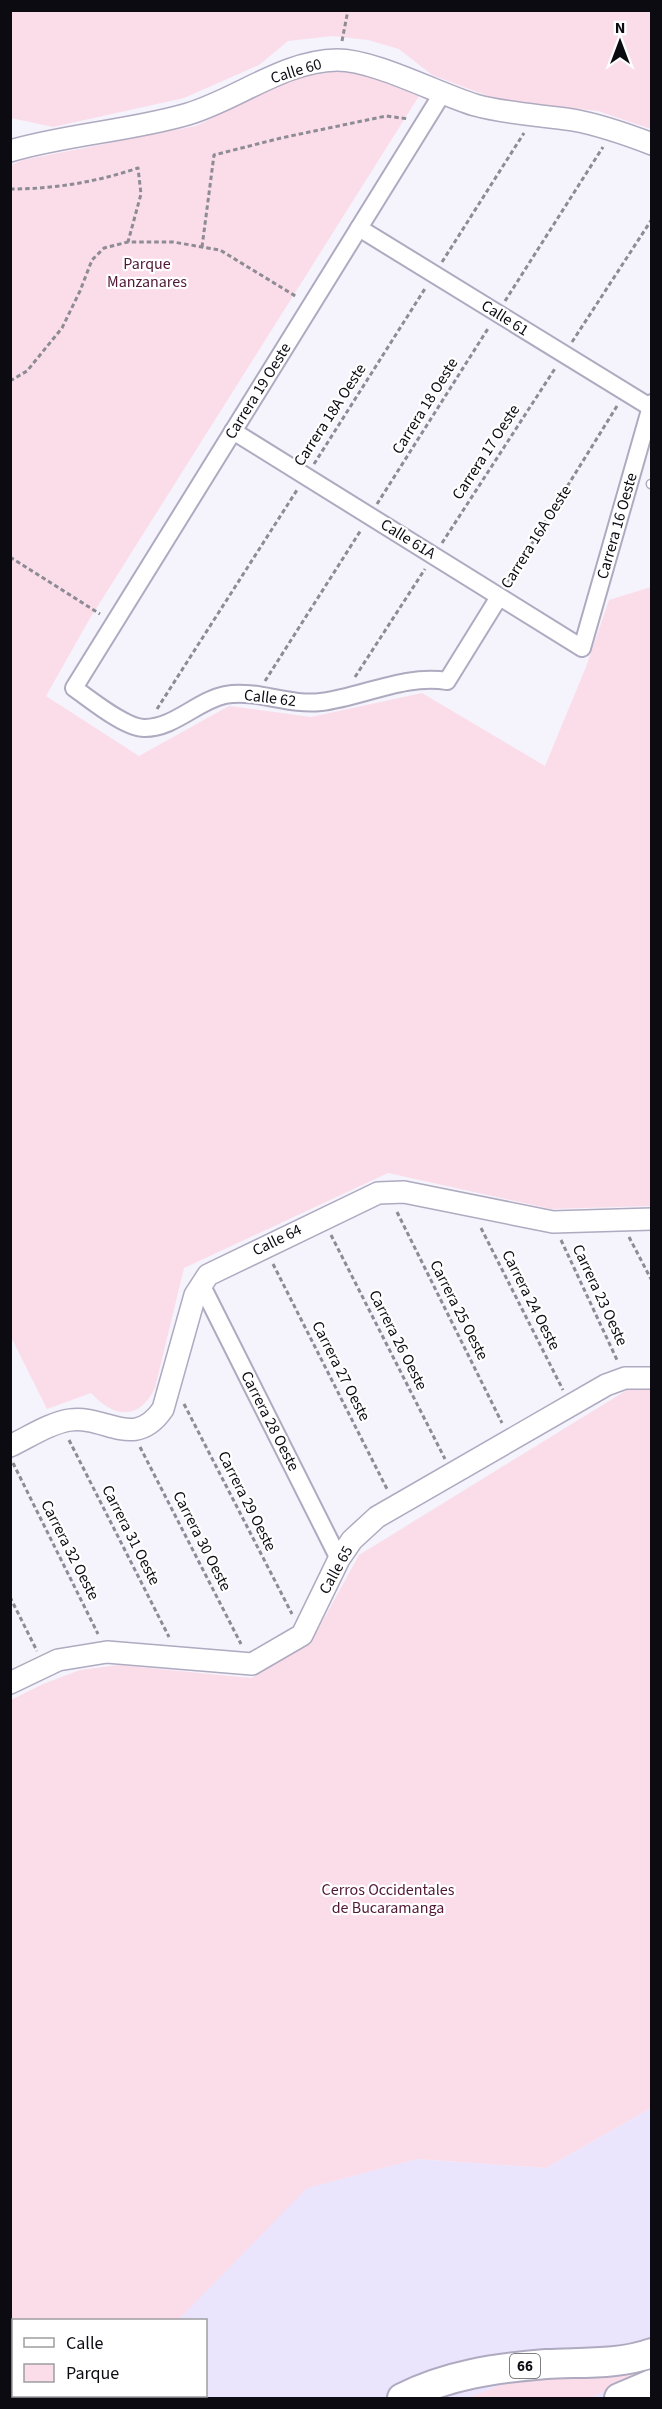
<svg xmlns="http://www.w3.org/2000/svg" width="662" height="2409" viewBox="0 0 662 2409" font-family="'Source Sans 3',sans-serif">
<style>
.built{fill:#eae4fc}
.green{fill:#fbddea}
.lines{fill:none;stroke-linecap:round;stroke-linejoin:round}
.service-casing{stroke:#afaac0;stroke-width:11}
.minor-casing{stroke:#afaac0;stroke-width:20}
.tertiary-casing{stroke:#afaac0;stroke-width:24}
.trunk-casing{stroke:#afaac0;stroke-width:32}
.path{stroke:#8d8b93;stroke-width:3;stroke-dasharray:4.5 3;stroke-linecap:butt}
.service{stroke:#fff;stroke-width:8}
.minor{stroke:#fff;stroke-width:16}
.tertiary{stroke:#fff;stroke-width:21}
.trunk{stroke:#fff;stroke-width:28}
.labels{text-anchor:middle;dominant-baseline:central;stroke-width:4.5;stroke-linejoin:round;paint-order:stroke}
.shield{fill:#fff;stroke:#565459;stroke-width:1.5}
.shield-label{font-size:15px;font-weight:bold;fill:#0d0b12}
.street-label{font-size:16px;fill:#0d0b12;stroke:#fff}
.park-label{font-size:16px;fill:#511736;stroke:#fff}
</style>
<rect width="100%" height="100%" fill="#f5f3fc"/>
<!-- built -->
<path class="built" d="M651,2108V2398H11L14,2396H206V2320H112L306,2188L417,2159L546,2168Z"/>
<!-- green -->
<g class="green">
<path d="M11,10L651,11V129L598,111L496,99L432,75L399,49L368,40L333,36L288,41L259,65L184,98L53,127L11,118Z"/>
<path d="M340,71L364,75L419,96L89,620L46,696L139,756L229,706L311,717L422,693L545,766L586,667L609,600L651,587V1206L551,1209L388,1173L184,1268L155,1388C139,1421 114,1418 91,1393L47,1409L11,1337V165L23,160L196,126L294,78Z"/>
<path d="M651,1389V2108L546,2168L417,2159L307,2188L178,2320H14V2396H34L28,2398H11V1700L43,1684L80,1670L118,1665L251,1678L310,1644L359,1555L627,1390Z"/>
<path d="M651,2361V2370L590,2398H469L508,2382Z"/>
</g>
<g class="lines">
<defs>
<path id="service" d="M651,484H652"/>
<g id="minor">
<path d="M442,94L74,688C90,699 126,729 145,728C174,728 197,701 225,695C257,689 288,706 321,702C362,697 405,674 447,681L499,597"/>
<path d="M359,228L650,407"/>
<path d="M233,431L582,648L652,403"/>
<path d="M201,1284L339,1559"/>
</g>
<g id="tertiary">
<path d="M10,151C68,134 130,131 188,114C238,99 283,61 337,60C375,60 436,93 475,105C507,114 541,115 573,120C600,125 626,134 652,144"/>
<path d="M10,1446C29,1437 50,1423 70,1420C106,1415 134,1451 163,1409L195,1295L208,1275L378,1193L404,1192L553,1222L652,1219"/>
<path d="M10,1683L58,1660L107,1652L252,1664L302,1635L339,1559L352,1540L377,1517L606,1385L625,1378H652"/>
</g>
<g id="trunk">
<path d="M402,2398C447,2375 496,2368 546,2364C581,2362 618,2365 652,2353"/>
<path d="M619,2398L652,2384"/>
</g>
</defs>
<!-- service casing -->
<use href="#service" class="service-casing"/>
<!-- minor casing -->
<use href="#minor" class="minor-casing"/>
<!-- tertiary casing -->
<use href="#tertiary" class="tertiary-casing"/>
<!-- trunk casing -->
<use href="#trunk" class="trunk-casing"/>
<!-- path -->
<g class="path">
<path d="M342,41L348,10"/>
<path d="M10,189C55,189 96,182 138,168L141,194L128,242"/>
<path d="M202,247L214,155L281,138L386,116L409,119"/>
<path d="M442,262L524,133"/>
<path d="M505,301L603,147"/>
<path d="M572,342L652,219"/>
<path d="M10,381L27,371L62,328L80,291L92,260L104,248L128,242H173L220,250L297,297"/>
<path d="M314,464L426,287"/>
<path d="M377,504L489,327"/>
<path d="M442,543L556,367"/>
<path d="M10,557L100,614"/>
<path d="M508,582L617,406"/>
<path d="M355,677L425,569"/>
<path d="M265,681L361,530"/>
<path d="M157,709L297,490"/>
<path d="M397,1212L502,1423"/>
<path d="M481,1228L563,1390"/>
<path d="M331,1235L445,1459"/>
<path d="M629,1237L652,1281"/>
<path d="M561,1240L618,1362"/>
<path d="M273,1264L388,1491"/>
<path d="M184,1404L292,1614"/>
<path d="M69,1440L169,1637"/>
<path d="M140,1447L241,1644"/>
<path d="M13,1463L98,1634"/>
<path d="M10,1597L37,1651"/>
</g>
<!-- service -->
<use href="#service" class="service"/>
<!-- minor -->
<use href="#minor" class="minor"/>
<!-- tertiary -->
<use href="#tertiary" class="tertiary"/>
<!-- trunk -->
<use href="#trunk" class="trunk"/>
</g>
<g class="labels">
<!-- shield labels -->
<rect class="shield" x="510" y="2354" width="30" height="24" rx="4.5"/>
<g class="shield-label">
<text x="525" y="2366">66</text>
</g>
<!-- street labels -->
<g class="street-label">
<text transform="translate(296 71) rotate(-17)">Calle 60</text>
<text transform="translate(505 318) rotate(32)">Calle 61</text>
<text transform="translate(258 391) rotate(-58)">Carrera 19 Oeste</text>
<text transform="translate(425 406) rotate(-58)">Carrera 18 Oeste</text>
<text transform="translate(330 415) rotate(-57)">Carrera 18A Oeste</text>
<text transform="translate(486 452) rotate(-57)">Carrera 17 Oeste</text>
<text transform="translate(617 526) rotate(-74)">Carrera 16 Oeste</text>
<text transform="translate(536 537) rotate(-58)">Carrera 16A Oeste</text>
<text transform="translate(408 539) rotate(32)">Calle 61A</text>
<text transform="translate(270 698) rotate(7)">Calle 62</text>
<text transform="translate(277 1240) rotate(-26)">Calle 64</text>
<text transform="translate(600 1295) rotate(65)">Carrera 23 Oeste</text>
<text transform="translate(531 1300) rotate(63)">Carrera 24 Oeste</text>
<text transform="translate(459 1310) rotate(63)">Carrera 25 Oeste</text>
<text transform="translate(398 1340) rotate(63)">Carrera 26 Oeste</text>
<text transform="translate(341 1371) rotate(63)">Carrera 27 Oeste</text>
<text transform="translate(270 1421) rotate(63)">Carrera 28 Oeste</text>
<text transform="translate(247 1501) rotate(63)">Carrera 29 Oeste</text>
<text transform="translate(131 1535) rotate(63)">Carrera 31 Oeste</text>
<text transform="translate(202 1541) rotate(63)">Carrera 30 Oeste</text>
<text transform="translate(70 1550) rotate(63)">Carrera 32 Oeste</text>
<text transform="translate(336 1570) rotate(-61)">Calle 65</text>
</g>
<!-- park labels -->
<g class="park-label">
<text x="147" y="264">Parque<tspan x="147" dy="18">Manzanares</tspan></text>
<text x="388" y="1890">Cerros Occidentales<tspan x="388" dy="18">de Bucaramanga</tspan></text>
</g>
</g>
<!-- border -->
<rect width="662" height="2409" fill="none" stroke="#0d0b12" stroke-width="24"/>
<!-- legend -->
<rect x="12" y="2319" width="195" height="78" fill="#ffffff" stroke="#9e9da0" stroke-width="1.5"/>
<rect x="24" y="2338" width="30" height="9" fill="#ffffff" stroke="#9e9da0" stroke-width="1.5"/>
<text x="66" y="2349" font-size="18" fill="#0d0b12">Calle</text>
<rect x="24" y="2364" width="30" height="18" fill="#fbddea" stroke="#9e9da0" stroke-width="1.5"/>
<text x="66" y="2379" font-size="18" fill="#0d0b12">Parque</text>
<!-- north arrow -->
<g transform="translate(620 42)" stroke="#ffffff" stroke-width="4.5" paint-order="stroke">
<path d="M0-4.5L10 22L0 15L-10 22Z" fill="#0d0b12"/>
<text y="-9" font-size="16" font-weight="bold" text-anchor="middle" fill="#0d0b12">N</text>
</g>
</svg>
